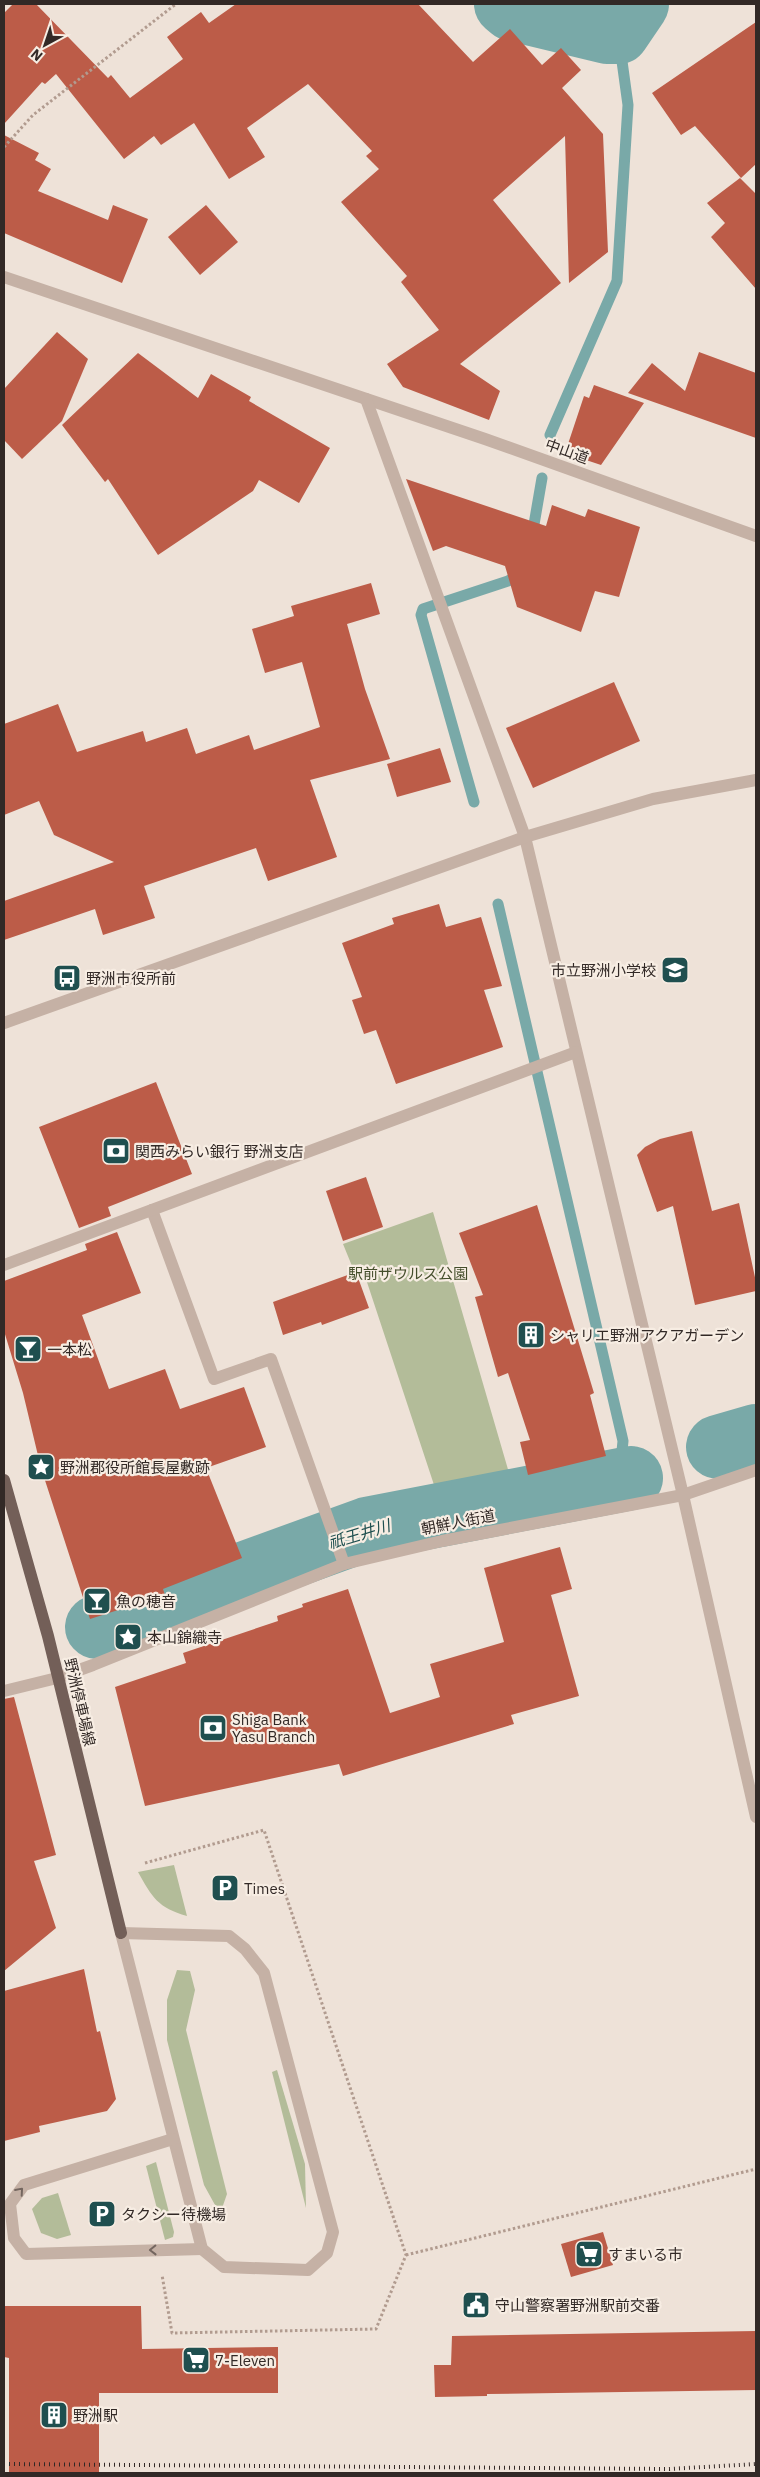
<svg xmlns="http://www.w3.org/2000/svg" width="760" height="2477" viewBox="0 0 760 2477" font-family="'IBM Plex Sans','Noto Sans JP',sans-serif">
<style>
.green{fill:#b3bc99}
.lines{fill:none;stroke-linecap:round;stroke-linejoin:round}
.stream{stroke:#79a9a8;stroke-width:11}
.river{stroke:#79a9a8;stroke-width:64}
.building{fill:#bc5c48}
.path{stroke:#b19b8f;stroke-width:3;stroke-dasharray:2.5 2.5;stroke-linecap:butt}
.minor{stroke:#c5b1a5;stroke-width:12}
.major{stroke:#735f58;stroke-width:12}
.rail{stroke:#322926;stroke-width:4;stroke-dasharray:1 4;stroke-linecap:butt}
.oneway{stroke:#74665f}
.labels{text-anchor:middle;dominant-baseline:central;stroke-width:4.5;stroke-linejoin:round;paint-order:stroke}
.street-label{font-size:15px;fill:#322926;stroke:#f7ede3}
.poi-label{font-size:15px;fill:#322926;stroke:#f7ede3;text-anchor:start}
.park-label{font-size:15px;fill:#444e2b;stroke:#f7ede3}
.water-label{font-size:16px;font-style:italic;fill:#1f4f4f;stroke:#f7ede3}
</style>
<rect width="100%" height="100%" fill="#eee2d8"/>
<!-- green -->
<g class="green">
<path d="M433,1212L514,1490L438,1497L361,1264L352,1266L343,1244Z"/>
<path d="M174,1865L187,1916C158,1908 152,1897 138,1872Z"/>
<path d="M177,1970L190,1971L195,1990L186,2030L227,2194L220,2214L204,2185L167,2040V2000Z"/>
<path d="M277,2070L305,2164L306,2208L272,2072Z"/>
<path d="M156,2162L174,2232L173,2237L165,2240L146,2166Z"/>
<path d="M58,2193L71,2235L57,2239L41,2233L32,2209L42,2198Z"/>
</g>
<g class="lines">
<!-- stream -->
<g class="stream">
<path d="M550,435L617,281L628,105L618,32"/>
<path d="M532,536L542,478"/>
<path d="M474,802L421,615L423,609L508,581L520,574"/>
<path d="M498,904L623,1441L619,1481"/>
</g>
<!-- river -->
<g class="river">
<path d="M506,4L512,9L607,32H618L637,4"/>
<path d="M718,1447L756,1436"/>
<path d="M97,1627L367,1529L631,1478"/>
</g>
</g>
<!-- building -->
<g class="building">
<path d="M13,4H36L108,78L111,75L130,98L183,59L167,37L201,12L209,23L236,4H418L473,62L510,29L542,65L561,48L581,70L562,88L603,134L608,252L569,283L565,136L493,200L561,283L460,364L500,391L489,420L403,387L387,364L439,330L401,282L407,276L341,202L379,169L366,156L372,151L308,84L247,128L265,157L229,179L194,123L161,145L154,136L124,159L56,74L45,84L42,82L4,124V13Z"/>
<path d="M756,22V164L741,178L695,126L681,135L652,93Z"/>
<path d="M4,135L39,153L35,160L51,169L38,191L108,220L113,205L148,219L122,283L4,233Z"/>
<path d="M740,178L756,194V289L711,237L725,223L707,203Z"/>
<path d="M206,205L238,242L200,275L168,237Z"/>
<path d="M57,332L88,359L62,421L22,459L4,440V389Z"/>
<path d="M699,352L756,373V438L628,393L652,363L685,391Z"/>
<path d="M138,353L198,398L211,374L251,397L249,401L330,448L299,503L259,480L253,491L158,555L108,479L105,482L62,425Z"/>
<path d="M594,385L644,403L601,465L565,453L584,396L589,398Z"/>
<path d="M406,479L546,526L552,505L585,517L588,509L640,527L619,597L595,591L581,632L517,607L505,566L446,546L433,551Z"/>
<path d="M371,583L380,614L347,624L365,689L390,759L310,780L337,857L268,881L256,848L144,886L155,918L103,935L95,909L4,940V901L114,862L54,835L39,801L4,815V724L58,704L77,752L143,731L146,742L187,728L196,754L249,735L254,750L320,727L302,662L265,673L252,629L294,616L291,606Z"/>
<path d="M614,682L640,741L533,788L506,728Z"/>
<path d="M440,748L451,782L397,797L387,764Z"/>
<path d="M439,904L446,927L481,917L502,986L484,990L503,1047L396,1084L376,1030L364,1034L352,1000L362,997L342,943L394,924L392,918Z"/>
<path d="M156,1082L192,1174L108,1207L111,1216L79,1228L39,1127Z"/>
<path d="M692,1131L712,1211L739,1203L756,1282V1291L695,1305L673,1206L657,1212L637,1155L645,1147L660,1139Z"/>
<path d="M366,1177L383,1227L343,1241L326,1191Z"/>
<path d="M537,1205L594,1393L590,1395L606,1456L528,1475L520,1442L530,1440L508,1373L498,1377L475,1297L483,1295L459,1233Z"/>
<path d="M117,1232L141,1293L82,1315L109,1389L165,1369L180,1409L244,1387L266,1447L206,1468L242,1558L163,1589L165,1595L90,1619L41,1468L23,1393L4,1331V1281L87,1250L85,1244Z"/>
<path d="M356,1272L369,1308L322,1325L321,1322L283,1335L273,1302Z"/>
<path d="M560,1547L572,1589L551,1595L579,1696L511,1715L514,1724L343,1776L339,1764L145,1806L115,1687L186,1663L183,1653L278,1621L277,1616L303,1607L302,1604L348,1589L390,1713L440,1697L430,1664L504,1642L484,1568Z"/>
<path d="M14,1697L56,1855L34,1861L56,1928L4,1971V1699Z"/>
<path d="M84,1969L97,2032L100,2031L116,2099L107,2111L39,2126L40,2132L4,2141V1991Z"/>
<path d="M603,2232L613,2265L571,2277L561,2244Z"/>
<path d="M4,2306H141L142,2349L278,2347V2393H99V2473H9V2358L4,2357Z"/>
<path d="M756,2331V2390L487,2394V2396L435,2397L434,2365H451L452,2336Z"/>
</g>
<g class="lines">
<!-- path -->
<g class="path">
<path d="M4,147L33,115L176,4"/>
<path d="M145,1863L264,1830L406,2255L376,2329L172,2333L162,2275"/>
<path d="M406,2255L756,2169"/>
</g>
<!-- minor -->
<g class="minor">
<path d="M4,277L485,439L756,536"/>
<path d="M366,399L525,837L683,1495L756,1817"/>
<path d="M4,1023L525,837L653,799L756,780"/>
<path d="M152,1210L214,1379L271,1359L344,1564"/>
<path d="M4,1265L576,1052"/>
<path d="M4,1691L57,1678L93,1665L344,1564L442,1541L683,1495L756,1470"/>
<path d="M121,1933L229,1936L245,1949L264,1973L333,2232L327,2253L308,2270L224,2267L202,2249Z"/>
<path d="M173,2139L24,2185L10,2204L14,2238L26,2254L202,2249"/>
</g>
<!-- major -->
<path class="major" d="M4,1480L48,1636L121,1933"/>
<!-- rail -->
<path class="rail" d="M4,2464L669,2469L756,2464"/>
</g>
<!-- one-way arrows -->
<defs><path id="oneway-chevron" d="M-2-3.5L2.5 0L-2 3.5" fill="none" stroke-width="1.6" stroke-linecap="round" stroke-linejoin="round" transform="scale(1.25)"/></defs>
<g class="oneway">
<use href="#oneway-chevron" transform="translate(20 2191) rotate(-49)"/>
<use href="#oneway-chevron" transform="translate(153 2250) rotate(179)"/>
</g>
<!-- icons -->
<defs>
<symbol id="school-square" viewBox="-11 -11 22 22"><rect x="-9" y="-9" width="18" height="18" rx="4" fill="#1f4f4f" stroke="#f7ede3"/><path d="M0-5L7-2L0 1L-7-2ZM-4 1L0 2.5L4 1V4Q0 6-4 4Z" fill="#fff"/></symbol>
<symbol id="bus-square" viewBox="-11 -11 22 22"><rect x="-9" y="-9" width="18" height="18" rx="4" fill="#1f4f4f" stroke="#f7ede3"/><path d="M-5-6H5V4H4V6H2V4H-2V6H-4V4H-5ZM-3.5-4V0h7V-4ZM-3.5 1.2v1.5H-2V1.2ZM2 1.2v1.5H3.5V1.2Z" fill="#fff"/></symbol>
<symbol id="bank-square" viewBox="-11 -11 22 22"><rect x="-9" y="-9" width="18" height="18" rx="4" fill="#1f4f4f" stroke="#f7ede3"/><path d="M-6-4H6V4H-6ZM0-2.3a2.3 2.3 0 1 0 0 4.6a2.3 2.3 0 1 0 0-4.6Z" fill="#fff"/></symbol>
<symbol id="building-square" viewBox="-11 -11 22 22"><rect x="-9" y="-9" width="18" height="18" rx="4" fill="#1f4f4f" stroke="#f7ede3"/><path d="M-4-6H4V6H1V3H-1V6H-4ZM-2.5-4.3h1.7v1.8h-1.7ZM.8-4.3h1.7v1.8H.8ZM-2.5-1h1.7V.8h-1.7ZM.8-1h1.7V.8H.8Z" fill="#fff"/></symbol>
<symbol id="bar-square" viewBox="-11 -11 22 22"><rect x="-9" y="-9" width="18" height="18" rx="4" fill="#1f4f4f" stroke="#f7ede3"/><path d="M-6-5H6L.8 .8V4.5H3.5V6h-7V4.5H-.8V.8Z" fill="#fff"/></symbol>
<symbol id="sight-square" viewBox="-11 -11 22 22"><rect x="-9" y="-9" width="18" height="18" rx="4" fill="#1f4f4f" stroke="#f7ede3"/><path d="M0-6L1.8-2.2L6-1.7L2.9 1.2L3.7 5.4L0 3.3L-3.7 5.4L-2.9 1.2L-6-1.7L-1.8-2.2Z" fill="#fff"/></symbol>
<symbol id="parking-square" viewBox="-11 -11 22 22"><rect x="-9" y="-9" width="18" height="18" rx="4" fill="#1f4f4f" stroke="#f7ede3"/><path d="M-3.5-5.5H1a3.5 3.5 0 0 1 0 7H-1V5.5H-3.5ZM-1-3.4V-.6H.8a1.4 1.4 0 0 0 0-2.8Z" fill="#fff"/></symbol>
<symbol id="supermarket-square" viewBox="-11 -11 22 22"><rect x="-9" y="-9" width="18" height="18" rx="4" fill="#1f4f4f" stroke="#f7ede3"/><path d="M-6-5.5h2.5l.6 2H6L4.5 2H-2.5L-4.4-4H-6ZM-1.5 3.2a1.3 1.3 0 1 0 .1 0ZM3 3.2a1.3 1.3 0 1 0 .1 0Z" fill="#fff"/></symbol>
<symbol id="civic-square" viewBox="-11 -11 22 22"><rect x="-9" y="-9" width="18" height="18" rx="4" fill="#1f4f4f" stroke="#f7ede3"/><path d="M-.6-6.5H3V-4.5H.6V-3L4-1V1h2V6H-6V1h2V-1L-.6-3ZM-1.2 2.5V6h2.4V2.5Z" fill="#fff"/></symbol>
</defs>
<g fill-rule="evenodd">
<use href="#school-square" x="659" y="954" width="32" height="32"/>
<use href="#bus-square" x="51" y="962" width="32" height="32"/>
<use href="#bank-square" x="100" y="1135" width="32" height="32"/>
<use href="#building-square" x="515" y="1319" width="32" height="32"/>
<use href="#bar-square" x="12" y="1333" width="32" height="32"/>
<use href="#sight-square" x="25" y="1451" width="32" height="32"/>
<use href="#bar-square" x="81" y="1585" width="32" height="32"/>
<use href="#sight-square" x="112" y="1621" width="32" height="32"/>
<use href="#bank-square" x="197" y="1712" width="32" height="32"/>
<use href="#parking-square" x="209" y="1872" width="32" height="32"/>
<use href="#parking-square" x="86" y="2198" width="32" height="32"/>
<use href="#supermarket-square" x="573" y="2238" width="32" height="32"/>
<use href="#civic-square" x="460" y="2289" width="32" height="32"/>
<use href="#supermarket-square" x="180" y="2344" width="32" height="32"/>
<use href="#building-square" x="38" y="2399" width="32" height="32"/>
</g>
<g class="labels">
<!-- street labels -->
<g class="street-label">
<text transform="translate(567 451) rotate(20)">中山道</text>
<text transform="translate(458 1522) rotate(-11)">朝鮮人街道</text>
<text transform="translate(80 1702) rotate(77)">野洲停車場線</text>
</g>
<!-- poi labels -->
<g class="poi-label">
<text x="656" y="970" text-anchor="end">市立野洲小学校</text>
<text x="86" y="978">野洲市役所前</text>
<text x="135" y="1151">関西みらい銀行 野洲支店</text>
<text x="550" y="1335">シャリエ野洲アクアガーデン</text>
<text x="47" y="1349">一本松</text>
<text x="60" y="1467">野洲郡役所館長屋敷跡</text>
<text x="116" y="1601">魚の穂音</text>
<text x="147" y="1637">本山錦織寺</text>
<text x="232" y="1719">Shiga Bank<tspan x="232" dy="17">Yasu Branch</tspan></text>
<text x="244" y="1888">Times</text>
<text x="121" y="2214">タクシー待機場</text>
<text x="608" y="2254">すまいる市</text>
<text x="495" y="2305">守山警察署野洲駅前交番</text>
<text x="215" y="2360">7-Eleven</text>
<text x="73" y="2415">野洲駅</text>
</g>
<!-- park labels -->
<g class="park-label">
<text x="408" y="1273">駅前ザウルス公園</text>
</g>
<!-- water labels -->
<g class="water-label">
<text transform="translate(359 1534) rotate(-17)">祇王井川</text>
</g>
</g>
<!-- border -->
<rect width="760" height="2477" fill="none" stroke="#322926" stroke-width="10"/>
<!-- north arrow -->
<g transform="translate(45 45) rotate(220)" stroke="#f7ede3" stroke-width="4" paint-order="stroke">
<path d="M0-4L9 19L0 12L-9 19Z" fill="#322926"/>
<text y="-8" font-size="14" font-weight="bold" text-anchor="middle" fill="#322926">N</text>
</g>
</svg>
